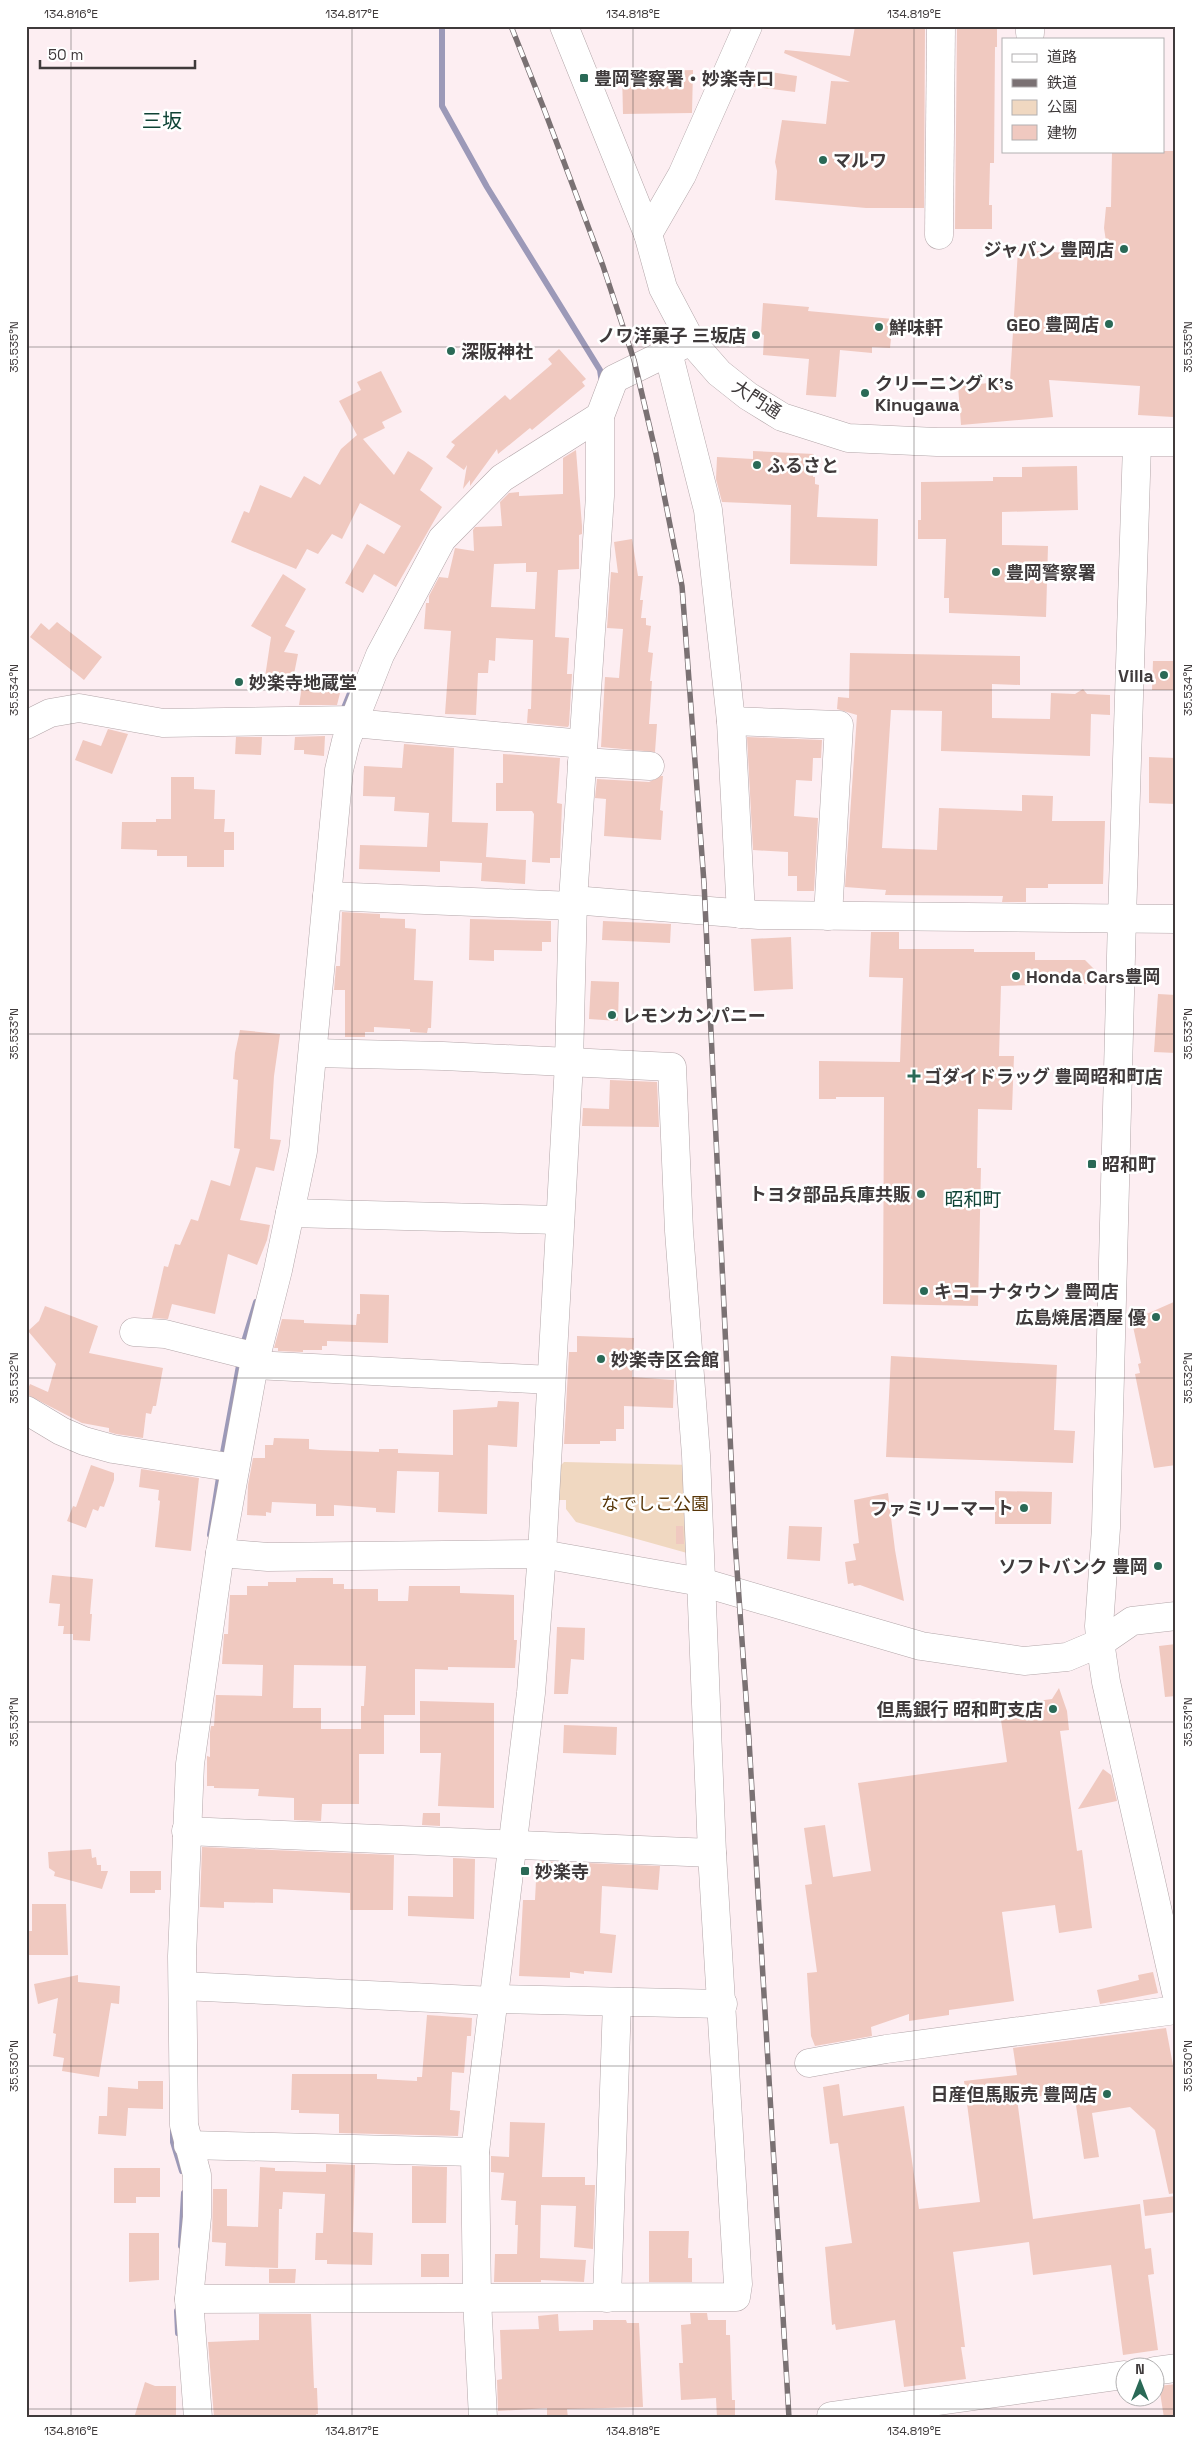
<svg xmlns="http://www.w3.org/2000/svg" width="1202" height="2444" viewBox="0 0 1202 2444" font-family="'Space Grotesk','Noto Sans JP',sans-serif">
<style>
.green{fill:#f0d8c1}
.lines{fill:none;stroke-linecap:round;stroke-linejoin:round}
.stream{stroke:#9c99b8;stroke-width:6}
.building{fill:#f0c9c0;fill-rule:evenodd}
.minor-casing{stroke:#b3a6a9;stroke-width:29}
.minor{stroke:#fff;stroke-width:28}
.rail-casing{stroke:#7a7173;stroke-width:5.5}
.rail{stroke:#fff;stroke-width:4;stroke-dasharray:11;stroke-linecap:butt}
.ticks{fill:none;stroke:#3f3a3b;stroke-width:1;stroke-opacity:0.45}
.poi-dot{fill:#2a6956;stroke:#fff;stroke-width:2}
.labels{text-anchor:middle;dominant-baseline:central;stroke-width:5;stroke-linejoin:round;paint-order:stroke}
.poi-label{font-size:18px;font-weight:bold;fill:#3f3a3b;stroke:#fff;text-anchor:start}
.street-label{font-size:18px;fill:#3f3a3b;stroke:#fff}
.park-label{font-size:18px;fill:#583607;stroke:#fff}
.neighbourhood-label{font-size:19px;fill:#0e4335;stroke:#fff}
.quarter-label{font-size:20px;fill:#0e4335;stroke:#fff}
.neatline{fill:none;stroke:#3f3a3b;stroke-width:2}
.ticks-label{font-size:12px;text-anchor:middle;fill:#3f3a3b}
</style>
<rect width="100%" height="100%" fill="#fdeef2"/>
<!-- green -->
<path class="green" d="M564,1462L693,1465L687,1553L576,1522L566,1509V1500H558L559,1467Z"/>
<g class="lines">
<!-- stream -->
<g class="stream">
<path d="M442,26V106L487,187L600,370L602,383"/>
<path d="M342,713L357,676"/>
<path d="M242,1348L256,1302"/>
<path d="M222,1458L240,1360"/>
<path d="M210,1535L220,1471"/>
<path d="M173,2130V2142L182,2171"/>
<path d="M181,2246L184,2193"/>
<path d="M177,2311L178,2333"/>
</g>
</g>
<!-- building -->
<g class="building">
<path d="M855,26H925L924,208H866L775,200L777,171L775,162L782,120L826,124L831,81L850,82L784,53L785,50L850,56Z"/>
<path d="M957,26H997V47H995L994,163H990L989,205H992V229H955Z"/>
<path d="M750,69L797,76L795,92L748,86Z"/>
<path d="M693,70L692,113L623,114L622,72Z"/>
<path d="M1112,151H1176V415L1173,417L1138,415L1140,386L1049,380L1053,417L961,425L958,386L1010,381L1018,250L1085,254V247L1107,248L1104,228L1106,207H1111Z"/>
<path d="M763,303L809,307L808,311L893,319L890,348L872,347V353L840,350L836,397L806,395L809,359L763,355L764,335L761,334Z"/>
<path d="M559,349L586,379L582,382L585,386L532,430L530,428L498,454L497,449L470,486V480L463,489L467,465L464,470L446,457L455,445L451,442L505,395L510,400L552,364L548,359Z"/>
<path d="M381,371L402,412L382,422L385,428L363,439L394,475L408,451L424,461L433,468L420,490L442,507L396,587L374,574L363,593L345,583L367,544L384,554L401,526L360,503L342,539L332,534L318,554L307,549L296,569L231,542L244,511L249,513L260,485L291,498L304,476L320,485L341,449L357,435L339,401L361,390L357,382Z"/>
<path d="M576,450L582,526V534L579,535V569L558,570L555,637L569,638L567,674H572L569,725L568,727L527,723L528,709H531L533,640L496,638L495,661L489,660L488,673H478L476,715L445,714L451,631L424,629L426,603H429V596L439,577L448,578L455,548L474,551L473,530L475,527L502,526L500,502L509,493L519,492V496L563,494V458ZM526,563V572H537L535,609L491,607L494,564Z"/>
<path d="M753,451L814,454L813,477H815V484L819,485L817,517L878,519L877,566L790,564L791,505L722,502L716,479L717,457L753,459Z"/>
<path d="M1077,466L1078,510L1002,512V545L1048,546L1046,617L949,613V598H944L946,539H918V520H921V482L993,481V477H1022V467Z"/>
<path d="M632,539L638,576H643L640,600H643L641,618H646V625L651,626L648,652L653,653L650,681H652L649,724H657L655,752L601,747L605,677L619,678L623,629L607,628L611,572L618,573L614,542Z"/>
<path d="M283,574L306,589L285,626L295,631L284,652L298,654L293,679L271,675L267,685L264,684L271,637L251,626Z"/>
<path d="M57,622L102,657L84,680L30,637L41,623L49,630Z"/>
<path d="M850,653L1020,656V685L992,684V718L1050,719L1051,693L1075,694L1083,689L1087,694L1110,695V715L1091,714L1090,756L941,751L942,711L891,710L882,848L937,850L939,808L1022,811V795L1053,796L1052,821H1105L1103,884H1048V888H1026V902H1002L1003,896L885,895L886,890L845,887L857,715L837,709L838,697L849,698Z"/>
<path d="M1153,661H1176V690H1152Z"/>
<path d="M302,686L340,693L337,705H299Z"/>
<path d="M108,729L128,734L112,774L75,760L83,740L101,746Z"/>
<path d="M325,736L324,756L304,754V750H294L295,737Z"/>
<path d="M236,737H262L261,755L235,754Z"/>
<path d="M747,737L822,740L821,758H813L812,781L796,780L794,816L818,818L814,891H797V876H788V852L753,850Z"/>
<path d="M404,744L454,748L452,822L488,823L486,857L526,860L525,884L481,881L482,863L440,861V872L359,869L360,845L427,847L429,813L394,811L395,797L363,796L364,766L402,768Z"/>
<path d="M503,754L560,758L557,803L562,804L560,858H550V863L532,862L534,814L532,811H496V783H503Z"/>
<path d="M1149,757L1176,758V804L1149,803Z"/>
<path d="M661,776H663L660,810L663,811L661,840L604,836L606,799L595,798L597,779L649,782Z"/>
<path d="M171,777H194V789L215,790L214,819H225L224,832H234V850H224V867H187V856H157V850L121,849L122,822H156V819H171Z"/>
<path d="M342,912L380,914V918L405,919V928L416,929L414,980L433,981L431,1028H428L427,1033L410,1032V1029L374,1027V1032H365V1037H345V990H334L336,966H340Z"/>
<path d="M470,919L551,921V942H542V951L494,950V961L469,960Z"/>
<path d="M603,921L671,924L670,943L602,940Z"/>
<path d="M871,932H899V949H974V952H1035V960H1085L1105,980V984L1035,983V985L1001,986L999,1056H1014L1012,1110L978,1109L977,1168H981L978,1306L883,1304L884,1097H836V1099H819V1061L900,1062L903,978L869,977Z"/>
<path d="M791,937L793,989L754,991L751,939Z"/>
<path d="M591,981L619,982L618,1021L589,1019Z"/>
<path d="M1158,994L1176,995V1053L1154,1052Z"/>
<path d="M240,1030L280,1034L274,1076L270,1139L281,1140L274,1171L256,1167L240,1220L270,1225L267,1240L257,1265L228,1254L215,1314L172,1304L168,1319L152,1318L164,1266L168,1267L175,1244L180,1245L191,1219L198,1221L211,1180L230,1186L240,1149L234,1148L238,1080L233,1079L235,1053Z"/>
<path d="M610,1080L657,1082L659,1127L582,1126L583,1108L609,1109Z"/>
<path d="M360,1294L389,1295L388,1343L327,1341V1346H322V1350H303V1352L278,1351V1348H274L282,1319L304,1320V1323L356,1325L357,1314H360Z"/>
<path d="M1176,1301V1465L1154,1468L1135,1374L1140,1373L1138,1364L1141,1363L1132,1322L1143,1318L1142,1316Z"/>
<path d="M45,1306L98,1326L89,1353L163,1368L156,1406H153L151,1414L146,1413L143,1438L116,1434L109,1432V1428L82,1423L26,1394L30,1384L48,1392L56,1364L28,1331L39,1321Z"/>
<path d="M577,1336L634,1338L632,1377L674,1380L673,1408L624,1406V1429H616V1441H600V1444H564L569,1352H577Z"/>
<path d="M891,1356L1057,1365L1054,1430L1075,1431L1073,1463L886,1457Z"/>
<path d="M498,1401L519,1402L517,1447L488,1445L487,1514L438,1512L439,1472L397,1471L395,1513L376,1512V1508L334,1505V1516H316V1504L272,1502L271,1513L266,1512V1516L247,1515L248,1485L253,1458H265V1445H273L274,1438L309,1439V1449L320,1450L379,1452V1449H398V1453L453,1455V1410L497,1407Z"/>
<path d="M91,1465L114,1473V1480L104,1507L100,1506L98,1511L93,1509L86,1528L67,1521L73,1506L76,1507Z"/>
<path d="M141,1469L199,1478L191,1551L155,1547L160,1501L158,1500L159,1490L139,1487Z"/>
<path d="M995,1491L1052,1492L1051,1524H995Z"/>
<path d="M888,1493L895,1550L904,1601L860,1585L854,1586L853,1583L848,1584L845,1562L856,1560L853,1544L859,1543L854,1500Z"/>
<path d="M676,1526H683L684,1544H676Z"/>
<path d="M789,1526L822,1527L820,1561L787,1559Z"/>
<path d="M52,1575L93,1579L90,1614H92L90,1641L73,1640V1634H63L64,1626H58L60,1604L49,1603Z"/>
<path d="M296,1578H333V1584H344V1589H378V1601H408L409,1586H460V1593L514,1595V1640H517L515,1668L448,1667V1670L415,1669V1715H384V1754H359V1804H322L321,1821L294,1820V1798L258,1796L259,1789L214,1788V1786H207V1756L210,1757V1732L211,1726H214L216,1695L262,1696L263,1665L222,1664L224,1634H228L230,1595H247V1586H268V1582H296ZM294,1665L366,1666L364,1706H361V1729H321V1708H293Z"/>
<path d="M557,1627L585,1628L584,1660L571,1659L568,1694H554Z"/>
<path d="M1176,1644V1696L1165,1697L1159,1646Z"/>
<path d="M1059,1688L1067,1711L1069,1730L1060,1731L1077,1851L1082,1850L1092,1928L1059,1933L1055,1905L1002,1912L1014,2001L949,2010V2015L909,2021V2014L871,2027L872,2036L815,2046L811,2036L807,1973L817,1972L805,1885L812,1884L804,1828L825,1825L833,1877L871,1871L858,1783L1007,1762L999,1706L1052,1699Z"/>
<path d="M420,1701L494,1703V1808L438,1806L441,1753H420Z"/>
<path d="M564,1725L617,1727L616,1755L563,1753Z"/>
<path d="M1103,1769L1111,1775L1117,1801L1078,1809Z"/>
<path d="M423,1813H440V1826L422,1825Z"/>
<path d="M202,1847L394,1855L393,1910H350V1893L273,1889V1903L224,1902V1908L200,1907Z"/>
<path d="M91,1849L92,1858L96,1857L97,1865H101V1871H108L102,1889L54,1876L55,1872L49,1868L48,1852Z"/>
<path d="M453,1858L475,1859L474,1919L408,1916V1896L453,1897Z"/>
<path d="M537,1861L660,1866L658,1890L602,1886L600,1933L616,1935L612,1973L584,1971V1974L570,1972V1978L519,1976L523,1900H535Z"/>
<path d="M130,1871H161V1890H155V1893H130Z"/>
<path d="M32,1904H66L68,1955H28V1931H32Z"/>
<path d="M1153,1972L1158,1993L1100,2004L1097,1990L1139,1980L1138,1975Z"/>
<path d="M78,1975V1982L120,1986L119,2004L111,2003L99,2077L62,2071L64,2058L53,2056L56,2034L53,2033L58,1998L38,2004L34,1984Z"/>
<path d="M427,2015L472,2018L471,2036H467L464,2073L452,2072L450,2110L460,2111L458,2136L339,2133V2114L299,2113V2110H291L292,2074H377V2079L417,2081V2077H422Z"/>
<path d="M1166,2028L1176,2081V2193L1169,2194L1155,2130L1130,2107L1092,2113L1099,2157L1084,2159L1074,2092L1017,2099L1033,2219L1140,2204L1145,2249L1151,2248L1154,2274L1148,2275L1158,2350L1123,2355L1111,2265L1033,2275L1029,2242L953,2252L965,2347H961L966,2379L904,2387L895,2320L836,2330L835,2324L832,2325L825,2247L852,2243L838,2143L830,2144L823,2087L839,2084L843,2116L904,2106L919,2209L980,2202L964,2081L1017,2075L1013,2048Z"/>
<path d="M138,2081H163V2109L128,2108L126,2136L98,2134L99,2116H107L108,2087L138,2089Z"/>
<path d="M510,2122L545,2123L542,2177H585V2185H595L593,2249L574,2247L576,2206L541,2205L540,2258L586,2260L584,2282L541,2280V2282H494L495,2254H517L518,2225H515L516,2201L501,2200L504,2173L491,2172V2156L509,2157Z"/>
<path d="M326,2164L355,2165L353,2232L373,2233L372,2265L327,2264V2260H315L316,2233H323L325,2194L283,2192L282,2209H279L278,2268L225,2266L226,2243L212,2242L213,2189H227V2226L258,2227L260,2167L275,2168V2171L326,2172Z"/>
<path d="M412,2166L447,2167L446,2223H412Z"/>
<path d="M114,2168H160V2197H136V2203H114Z"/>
<path d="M1176,2196V2212L1145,2216L1143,2200Z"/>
<path d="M649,2231H689L688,2258H692V2282H649Z"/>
<path d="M129,2233H159V2280L129,2282Z"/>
<rect x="421" y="2254" width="28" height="23"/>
<path d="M269,2269H296L295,2283H269Z"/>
<path d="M690,2313H707L708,2320H726V2335H730L732,2400H735V2418H717L716,2398L681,2400L679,2363H683L681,2325L691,2324Z"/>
<path d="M259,2314H311L314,2388H317L318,2414H316V2418L214,2417L208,2342L259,2340Z"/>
<path d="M558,2314L559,2331L593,2330V2320H626L627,2323H639L643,2407L567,2409L568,2418H547V2408L498,2411L497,2380L502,2379L500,2330L539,2329L538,2316Z"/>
<path d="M145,2382L155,2386H176V2418H134Z"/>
<path d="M1176,2384V2418H1164L1159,2386Z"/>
</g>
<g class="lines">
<defs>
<g id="minor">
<path d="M564,26L648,234L663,288L691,341L719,373L748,396L782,417L848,438L937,442H1176"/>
<path d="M1030,26V33"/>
<path d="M648,234L682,175L748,26"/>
<path d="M939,235L941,26"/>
<path d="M668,352L708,510L731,721L741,914"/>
<path d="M1137,444L1122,918L1106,1528L1099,1626L1101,1648L1106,1682L1176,1992"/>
<path d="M731,721L839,725L828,916"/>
<path d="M353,723L583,744"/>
<path d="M26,725L50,713L79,708L163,723L354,720"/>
<path d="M582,762L650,766"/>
<path d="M327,896L573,906"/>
<path d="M573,900L759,915L1176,919"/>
<path d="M290,1213L560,1220"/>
<path d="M134,1332L165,1334L256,1357"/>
<path d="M254,1365L551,1380"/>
<path d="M26,1410L61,1431L84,1441L113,1449L235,1468"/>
<path d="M220,1553L268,1557L542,1554L701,1582L921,1646L1024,1661L1067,1657L1100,1643L1132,1621L1176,1616"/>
<path d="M186,1831L712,1853"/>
<path d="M183,1986L494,2001"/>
<path d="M494,1999L723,2004"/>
<path d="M809,2063L886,2049L1176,2010"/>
<path d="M188,2145L475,2152"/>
<path d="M607,2298L617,2002"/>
<path d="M189,2299L736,2297L738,2284L712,1853L696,1455L679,1231L672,1067L443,1056L313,1053"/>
<path d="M1154,2371L1176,2368"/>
<path d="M831,2416L1124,2375"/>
<path d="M198,2418L189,2299L197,2217V2175L184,2125L182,1956L190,1764L220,1553L254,1365L278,1270L303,1151L339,770L346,741L380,655L442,539L502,478L600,416"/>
<path d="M483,2418L477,2299L475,2152L531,1693L542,1554L569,1063L573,900L600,496V416L614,379L691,341"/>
</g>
</defs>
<!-- minor casing -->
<use href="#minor" class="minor-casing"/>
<!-- minor -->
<use href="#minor" class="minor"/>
<defs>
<path id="rail" d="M511,26L544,109L603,266L634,360L656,454L682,586L704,883L735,1541L749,1740L789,2418"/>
</defs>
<!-- rail casing -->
<use href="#rail" class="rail-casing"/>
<!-- rail -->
<use href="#rail" class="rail"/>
</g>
<!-- ticks -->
<path class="ticks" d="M71,26V2418M352,26V2418M633,26V2418M914,26V2418M26,347H1176M26,690H1176M26,1034H1176M26,1378H1176M26,1722H1176M26,2066H1176M26,2409H1176"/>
<!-- markers -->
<g class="poi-dot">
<rect x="579" y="73" width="10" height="10" rx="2.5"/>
<circle cx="823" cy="160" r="5"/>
<circle cx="1124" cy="249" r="5"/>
<circle cx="1109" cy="324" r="5"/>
<circle cx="879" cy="327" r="5"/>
<circle cx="756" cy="335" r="5"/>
<circle cx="451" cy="351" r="5"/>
<circle cx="865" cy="393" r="5"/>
<circle cx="757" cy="465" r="5"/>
<circle cx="996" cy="572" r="5"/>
<circle cx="1164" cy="675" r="5"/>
<circle cx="239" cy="682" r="5"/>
<circle cx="1016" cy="976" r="5"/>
<circle cx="612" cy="1015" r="5"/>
<path d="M911.5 1068.5h5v5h5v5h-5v5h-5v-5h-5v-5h5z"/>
<rect x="1087" y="1159" width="10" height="10" rx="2.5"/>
<circle cx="921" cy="1194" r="5"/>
<circle cx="924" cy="1291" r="5"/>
<circle cx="1156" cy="1317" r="5"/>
<circle cx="601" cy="1359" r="5"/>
<circle cx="1024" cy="1508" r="5"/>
<circle cx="1158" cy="1566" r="5"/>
<circle cx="1053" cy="1709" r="5"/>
<rect x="520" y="1866" width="10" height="10" rx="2.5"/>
<circle cx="1107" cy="2094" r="5"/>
</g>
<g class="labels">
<!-- poi labels -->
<g class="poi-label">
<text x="594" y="78">豊岡警察署・妙楽寺口</text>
<text x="833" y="160">マルワ</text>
<text x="1114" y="249" text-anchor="end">ジャパン 豊岡店</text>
<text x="1099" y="324" text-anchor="end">GEO 豊岡店</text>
<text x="889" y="327">鮮味軒</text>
<text x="746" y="335" text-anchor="end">ノワ洋菓子 三坂店</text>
<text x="461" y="351">深阪神社</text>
<text x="875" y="383">クリーニング K's<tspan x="875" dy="21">Kinugawa</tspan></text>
<text x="767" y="465">ふるさと</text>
<text x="1006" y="572">豊岡警察署</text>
<text x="1154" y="675" text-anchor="end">Villa</text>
<text x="249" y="682">妙楽寺地蔵堂</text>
<text x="1026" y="976">Honda Cars豊岡</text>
<text x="622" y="1015">レモンカンパニー</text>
<text x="924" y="1076">ゴダイドラッグ 豊岡昭和町店</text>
<text x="1102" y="1164">昭和町</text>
<text x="911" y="1194" text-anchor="end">トヨタ部品兵庫共販</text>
<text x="934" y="1291">キコーナタウン 豊岡店</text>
<text x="1146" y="1317" text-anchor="end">広島焼居酒屋 優</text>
<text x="611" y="1359">妙楽寺区会館</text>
<text x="1014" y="1508" text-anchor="end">ファミリーマート</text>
<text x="1148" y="1566" text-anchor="end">ソフトバンク 豊岡</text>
<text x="1043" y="1709" text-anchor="end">但馬銀行 昭和町支店</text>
<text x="535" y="1871">妙楽寺</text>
<text x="1097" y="2094" text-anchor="end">日産但馬販売 豊岡店</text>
</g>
<!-- street labels -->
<g class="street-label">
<text transform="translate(757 399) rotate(33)">大門通</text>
</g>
<!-- park labels -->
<g class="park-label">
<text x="655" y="1503">なでしこ公園</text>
</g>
<!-- neighbourhood labels -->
<g class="neighbourhood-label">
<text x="973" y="1199">昭和町</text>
</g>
<!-- quarter labels -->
<g class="quarter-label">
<text x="162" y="121">三坂</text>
</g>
</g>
<!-- border -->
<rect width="1202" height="2444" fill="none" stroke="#ffffff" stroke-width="55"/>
<!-- legend -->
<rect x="1002" y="38" width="162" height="115" fill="#ffffff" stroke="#b2b0b1"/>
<rect x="1012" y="54" width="25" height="8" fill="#ffffff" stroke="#b2b0b1"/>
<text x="1047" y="62" font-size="15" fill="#3f3a3b">道路</text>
<rect x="1012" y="79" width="25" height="8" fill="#7a7173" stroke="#b2b0b1"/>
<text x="1047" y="88" font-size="15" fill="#3f3a3b">鉄道</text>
<rect x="1012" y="100" width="25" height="15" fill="#f0d8c1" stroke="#b2b0b1"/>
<text x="1047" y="112" font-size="15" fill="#3f3a3b">公園</text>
<rect x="1012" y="125" width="25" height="15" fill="#f0c9c0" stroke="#b2b0b1"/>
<text x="1047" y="138" font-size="15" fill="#3f3a3b">建物</text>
<!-- north arrow -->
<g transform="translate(1140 2382)"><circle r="24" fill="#ffffff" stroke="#b2b0b1"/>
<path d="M0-4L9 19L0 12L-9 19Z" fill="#2a6956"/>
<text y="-8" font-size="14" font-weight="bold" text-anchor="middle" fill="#3f3a3b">N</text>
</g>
<!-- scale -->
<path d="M40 60v8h155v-8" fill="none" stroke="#3f3a3b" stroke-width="2.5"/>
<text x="48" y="60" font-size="15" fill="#3f3a3b" stroke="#ffffff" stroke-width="4" paint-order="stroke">50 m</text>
<rect x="28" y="28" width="1146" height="2388" class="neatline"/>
<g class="ticks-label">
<text x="71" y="18">134.816°E</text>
<text x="352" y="18">134.817°E</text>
<text x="633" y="18">134.818°E</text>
<text x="914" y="18">134.819°E</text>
<text transform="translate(14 347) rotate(-90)" y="4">35.535°N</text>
<text transform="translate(1188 347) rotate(-90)" y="4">35.535°N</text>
<text transform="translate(14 690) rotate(-90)" y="4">35.534°N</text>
<text transform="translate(1188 690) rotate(-90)" y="4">35.534°N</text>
<text transform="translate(14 1034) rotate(-90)" y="4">35.533°N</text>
<text transform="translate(1188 1034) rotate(-90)" y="4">35.533°N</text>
<text transform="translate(14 1378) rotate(-90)" y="4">35.532°N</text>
<text transform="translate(1188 1378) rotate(-90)" y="4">35.532°N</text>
<text transform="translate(14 1722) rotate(-90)" y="4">35.531°N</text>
<text transform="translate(1188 1722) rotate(-90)" y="4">35.531°N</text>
<text transform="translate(14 2066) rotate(-90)" y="4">35.530°N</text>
<text transform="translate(1188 2066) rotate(-90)" y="4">35.530°N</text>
<text x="71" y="2435">134.816°E</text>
<text x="352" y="2435">134.817°E</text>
<text x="633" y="2435">134.818°E</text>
<text x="914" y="2435">134.819°E</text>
</g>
</svg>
